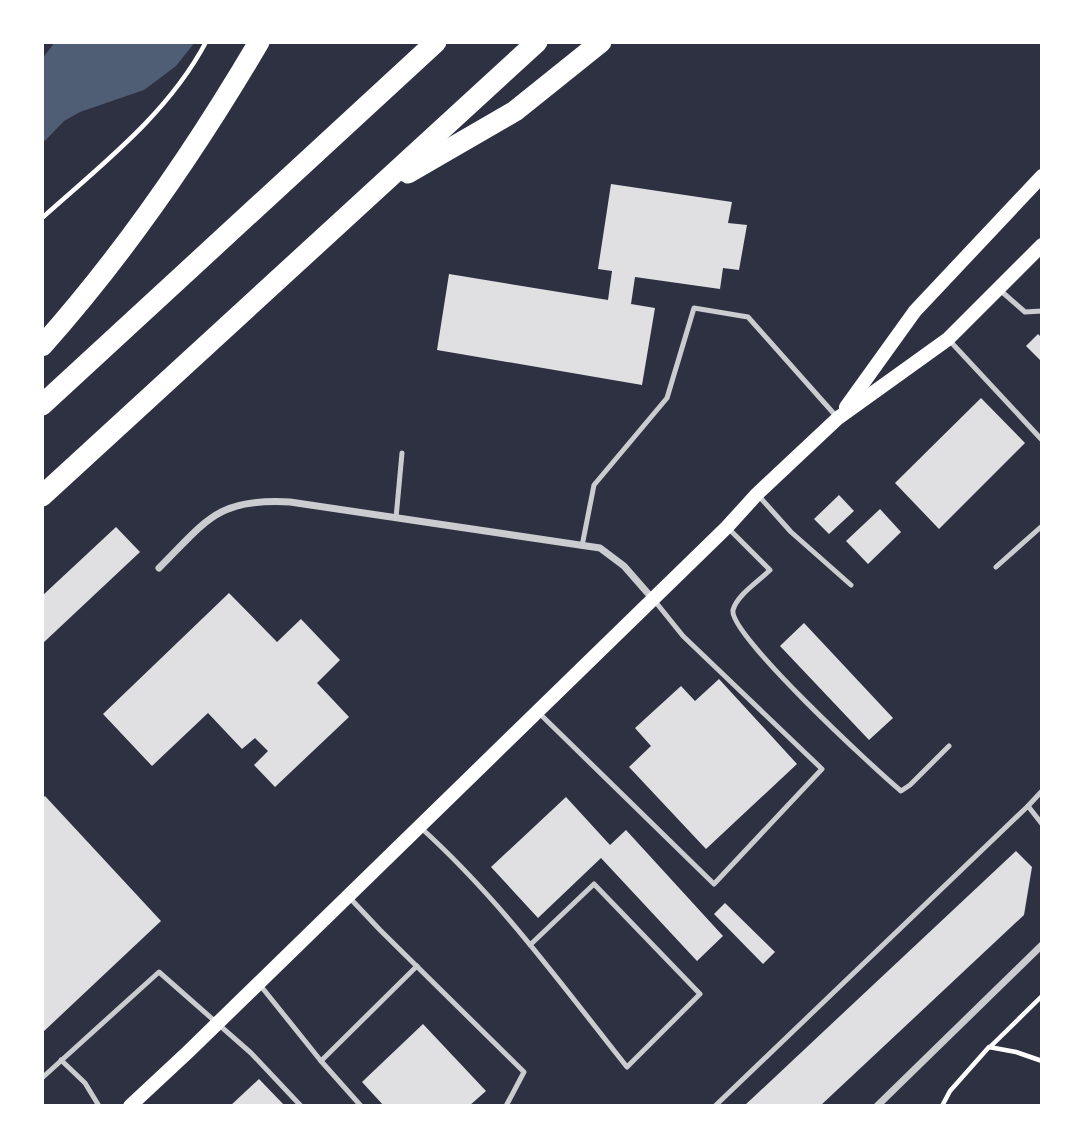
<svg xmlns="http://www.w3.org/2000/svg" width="1084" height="1148" viewBox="0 0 1084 1148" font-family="'Work Sans',sans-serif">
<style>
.water{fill:#4f5d75}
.building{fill:#e0e0e3}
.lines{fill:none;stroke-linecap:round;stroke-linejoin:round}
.path{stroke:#fff;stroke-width:4.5}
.service{stroke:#caccd0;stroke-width:5}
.minor{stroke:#caccd0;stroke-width:7}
.secondary{stroke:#fff;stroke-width:14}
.motorway{stroke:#fff;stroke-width:21}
</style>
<rect width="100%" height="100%" fill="#2d3142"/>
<!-- water -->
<path class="water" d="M55,42H195L176,66L144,90L80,112L64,121L42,144V59Z"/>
<!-- building -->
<g class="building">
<path d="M611,184L732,202L728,223L747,225L739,270L723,268L720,289L635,277L631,304L655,308L642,385L437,350L449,274L608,300L612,271L598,269Z"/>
<path d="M1038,334L1042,338V362L1026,346Z"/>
<path d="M981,398L1025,443L939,529L895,483Z"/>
<path d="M839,495L854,511L829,534L814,519Z"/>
<path d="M880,509L901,532L868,564L846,541Z"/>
<path d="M116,527L140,552L42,644V596Z"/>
<path d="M229,593L277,642L301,619L340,660L317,683L349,717L275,787L254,765L268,751L255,738L242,749L208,713L152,766L103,714Z"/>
<path d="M804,623L893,718L869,740L780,646Z"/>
<path d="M719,679L797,764L706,849L629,767L651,746L635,728L681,686L695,701Z"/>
<path d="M45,796L161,921L42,1033V799Z"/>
<path d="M566,797L610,845L626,830L723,936L697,961L601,858L538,918L491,867Z"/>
<path d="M1016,851L1032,867L1024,915L820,1106H744Z"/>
<path d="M725,903L775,952L763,964L714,914Z"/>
<path d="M423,1024L486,1091L469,1106H384L362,1082Z"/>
<path d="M259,1079L285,1106H230Z"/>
</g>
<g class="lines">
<!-- path -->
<g class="path">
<path d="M42,218C101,165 168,114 206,42"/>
<path d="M990,1047L1042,996"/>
<path d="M942,1106L950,1091L989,1047L1016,1052L1042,1061"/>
</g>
<!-- service -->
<g class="service">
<path d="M1001,291L1025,312L1042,311"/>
<path d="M949,340L1042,440"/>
<path d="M758,495L791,532L851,585"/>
<path d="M396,518L402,453"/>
<path d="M727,527L770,570C759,581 737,595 733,610C728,634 876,770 901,791L910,785L949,746"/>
<path d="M582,546L594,485L667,398L694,308L748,317L836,416"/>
<path d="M996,567L1042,526"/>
<path d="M539,713L714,884L822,769L683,636L654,600"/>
<path d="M1028,806L1042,791"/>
<path d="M420,827C499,898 561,984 627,1067L700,994L594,884L530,945"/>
<path d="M348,896L380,930L524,1072L506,1106"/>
<path d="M260,985L321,1061L361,1106"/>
<path d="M61,1060L85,1083L99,1106"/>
<path d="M321,1061L417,966"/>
<path d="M42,1078L159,972L251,1053L301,1106"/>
<path d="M715,1106L1028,806L1042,824"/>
</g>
<!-- minor -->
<g class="minor">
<path d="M159,568C207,520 217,498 290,502L600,548L624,566L652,598"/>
<path d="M877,1106L1042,945"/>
</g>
<!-- secondary -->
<g class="secondary">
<path d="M846,407L915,311L1042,176"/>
<path d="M130,1106L189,1051L727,527L757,494L838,418L948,339L1042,245"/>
</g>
<!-- motorway -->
<g class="motorway">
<path d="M408,173L515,111L601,42"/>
<path d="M42,346C125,253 196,149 259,42"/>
<path d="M42,405L436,42"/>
<path d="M42,496L537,42"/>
</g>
</g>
<!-- border -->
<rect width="1084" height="1148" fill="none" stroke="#ffffff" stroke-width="88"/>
</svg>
